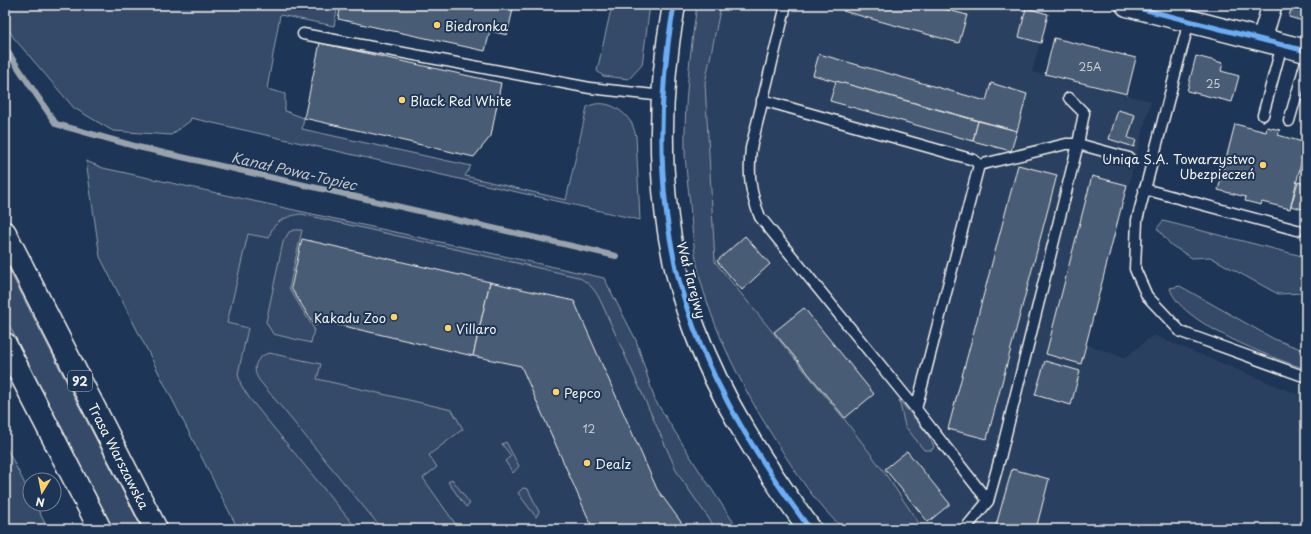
<svg xmlns="http://www.w3.org/2000/svg" width="1311" height="534" viewBox="0 0 1311 534" font-family="'Playpen Sans',sans-serif">
<style>
.built{fill:#2a4060}
.green{fill:#354a67;stroke:#949ea8}
.lines{fill:none;stroke-linecap:round;stroke-linejoin:round}
.stream{stroke:#9aa2ab;stroke-width:6}
.building{fill:#485b74;stroke:#f4f1e8}
.lane-casing{stroke:#f4f1e8;stroke-width:13}
.street-casing{stroke:#f4f1e8;stroke-width:22}
.secondary-casing{stroke:#f4f1e8;stroke-width:25}
.primary-casing{stroke:#f4f1e8;stroke-width:25}
.lane{stroke:#1d3557;stroke-width:10}
.street{stroke:#1d3557;stroke-width:19}
.secondary{stroke:#1d3557;stroke-width:22}
.primary{stroke:#1d3557;stroke-width:22}
.cycleway-casing{stroke:#1d3557;stroke-width:8}
.cycleway{stroke:#6dadf4;stroke-width:5}
.poi-dot{fill:#ffd166;stroke:#1d3557;stroke-width:1.5}
.labels{text-anchor:middle;dominant-baseline:central;stroke-width:4;stroke-linejoin:round;paint-order:stroke}
.number-label{font-size:11px;fill:#c9cccb}
.shield{fill:#1d3557;stroke:#b4b9bc;stroke-width:1}
.shield-label{font-size:12px;font-weight:bold;fill:#f4f1e8}
.poi-label{font-size:13px;fill:#f4f1e8;stroke:#1d3557;text-anchor:start}
.street-label{font-size:13px;fill:#f4f1e8;stroke:#1d3557}
.water-label{font-size:14px;font-style:italic;fill:#c0c3c4;stroke:#1d3557}
</style>
<rect width="100%" height="100%" fill="#1d3557"/>
<filter id="ink" filterUnits="userSpaceOnUse"><feTurbulence type="fractalNoise" baseFrequency=".025" numOctaves="2"/><feDisplacementMap in="SourceGraphic" scale="8" xChannelSelector="R" yChannelSelector="G"/><feConvolveMatrix kernelMatrix="1 2 1 2 8 2 1 2 1" color-interpolation-filters="sRGB"/></filter>
<g filter="url(#ink)">
<!-- built -->
<g class="built">
<path d="M721,5H1014L1048,14L1032,72L1151,101L1086,344L1125,358L1153,335L1306,398V529H923L882,469L845,420L715,262L705,82Z"/>
<path d="M86,161L103,168L604,278L636,340L655,400L697,467L738,529H238L100,257Z"/>
</g>
<!-- green -->
<g class="green">
<path d="M5,5H338L334,26L280,15L267,89L285,94V111L304,118L302,129L471,166L465,176L566,200L587,107C603,98 623,108 632,124C634,128 635,133 636,136L640,220L191,118L190,121L171,135L113,131L74,108L13,37L5,22Z"/>
<path d="M612,5H650L642,65L629,79L603,76L597,71Z"/>
<path d="M697,5H721L705,83L715,262L845,420L882,469L923,529H844C817,506 796,473 777,443C746,394 717,339 701,282C694,256 692,230 690,204C688,187 686,170 685,153C684,104 690,53 697,5Z"/>
<path d="M86,161L103,168L604,278L636,340L655,400L697,467L738,529H716L678,474L602,304C596,291 591,284 578,277L301,214C286,216 272,222 269,238L248,234L227,323L248,328L238,374L241,385L250,399L357,529H238L100,257Z"/>
<path d="M1163,221L1306,257V293L1278,294L1210,257L1192,258L1171,245L1157,228Z"/>
<path d="M294,230H302L289,288L314,329L311,343L273,334L266,322L283,242L289,232Z"/>
<path d="M5,262L142,529H113L5,317Z"/>
<path d="M1180,286L1274,339L1306,351V369C1272,358 1179,323 1170,288Z"/>
<path d="M269,353L321,364L317,379L452,410L463,429L429,455L437,467L423,478L459,529H382L259,380C251,368 256,357 269,353Z"/>
<path d="M899,400L926,432L934,446L932,450H924L905,426Z"/>
<path d="M506,442L519,466L513,473L505,461L511,456L502,444Z"/>
<path d="M5,445L30,494V504H35L48,529H5Z"/>
<path d="M452,479L470,504L466,507L448,482Z"/>
<path d="M523,488L528,489L539,512L536,517L518,493Z"/>
</g>
<g class="lines">
<!-- stream -->
<path class="stream" d="M5,48L56,124L138,147L616,256"/>
</g>
<!-- building -->
<g class="building">
<path d="M341,5H514L507,35L490,31L485,51L338,19Z"/>
<path d="M844,5H929L967,15L959,43L843,11Z"/>
<path d="M1292,5H1306V22L1289,17Z"/>
<path d="M1026,8L1048,14L1041,43L1019,37Z"/>
<path d="M1054,38L1136,58L1127,94L1045,74Z"/>
<path d="M320,43L501,83L491,136L474,157L304,118Z"/>
<path d="M819,54L986,101L991,83L1027,94L1017,131L813,75Z"/>
<path d="M1196,56L1223,63L1221,71L1239,76L1232,102L1187,91Z"/>
<path d="M836,81L978,121L973,141L830,101Z"/>
<path d="M1118,110L1135,115L1128,138L1136,140L1134,147L1109,139Z"/>
<path d="M978,121L1017,131L1011,151L973,141Z"/>
<path d="M1235,124L1266,132L1267,127L1280,130L1278,135L1306,143L1290,209L1262,202L1261,205L1245,201L1246,197L1218,190Z"/>
<path d="M1018,165L1057,175L987,439L948,429Z"/>
<path d="M1092,176L1127,185L1081,364L1046,354Z"/>
<path d="M1298,182L1306,184V210L1291,206Z"/>
<path d="M745,236L770,264L742,290L717,261Z"/>
<path d="M302,239L490,282L473,356L322,321L315,326L291,288Z"/>
<path d="M490,282L574,301L657,489L686,529H593L521,366L473,356Z"/>
<path d="M804,308L874,394L845,418L774,332Z"/>
<path d="M1045,361L1080,371L1071,405L1035,395Z"/>
<path d="M907,451L950,504L928,522L885,469Z"/>
<path d="M1012,469L1049,479L1036,529H995Z"/>
</g>
<g class="lines">
<defs>
<g id="lane">
<path d="M786,5L751,148C748,175 750,192 760,217L916,409L988,501"/>
<path d="M1189,21L1137,220L1135,269L1147,296L1181,332L1306,377"/>
<path d="M303,34L590,88L663,96"/>
<path d="M762,100L974,160L979,165L916,409"/>
<path d="M1263,115L1282,45"/>
<path d="M1289,121L1306,62"/>
<path d="M979,165L1066,144H1078L1084,113L1069,98"/>
<path d="M1144,189L1297,230"/>
<path d="M965,529L988,501L1000,458L1078,144L1129,158"/>
</g>
<path id="street" d="M1262,39L1272,5"/>
<g id="secondary">
<path d="M674,5C655,110 656,227 694,328C721,401 764,467 810,529"/>
<path d="M1127,5L1306,51"/>
</g>
<g id="primary">
<path d="M5,233L156,529"/>
<path d="M5,344L100,529"/>
</g>
</defs>
<!-- lane casing -->
<use href="#lane" class="lane-casing"/>
<!-- street casing -->
<use href="#street" class="street-casing"/>
<!-- secondary casing -->
<use href="#secondary" class="secondary-casing"/>
<!-- primary casing -->
<use href="#primary" class="primary-casing"/>
<!-- lane -->
<use href="#lane" class="lane"/>
<!-- street -->
<use href="#street" class="street"/>
<!-- secondary -->
<use href="#secondary" class="secondary"/>
<!-- primary -->
<use href="#primary" class="primary"/>
<defs>
<g id="cycleway">
<path d="M674,5C655,110 656,227 694,328C721,401 764,467 810,529"/>
<path d="M1127,5L1306,51"/>
</g>
</defs>
<!-- cycleway casing -->
<use href="#cycleway" class="cycleway-casing"/>
<!-- cycleway -->
<use href="#cycleway" class="cycleway"/>
</g>
</g>
<!-- markers -->
<g class="poi-dot">
<circle cx="437" cy="25" r="4"/>
<circle cx="402" cy="100" r="4"/>
<circle cx="1263" cy="165" r="4"/>
<circle cx="394" cy="317" r="4"/>
<circle cx="448" cy="328" r="4"/>
<circle cx="556" cy="392" r="4"/>
<circle cx="587" cy="463" r="4"/>
</g>
<g class="labels">
<!-- number labels -->
<g class="number-label">
<text x="1090" y="66">25A</text>
<text x="1213" y="83">25</text>
<text x="589" y="428">12</text>
</g>
<!-- shield labels -->
<rect class="shield" x="68" y="371" width="24" height="20" rx="3"/>
<g class="shield-label">
<text x="80" y="381">92</text>
</g>
<!-- poi labels -->
<g class="poi-label">
<text x="445" y="25">Biedronka</text>
<text x="410" y="100">Black Red White</text>
<text x="1255" y="158" text-anchor="end">Uniqa S.A. Towarzystwo<tspan x="1255" dy="15">Ubezpieczeń</tspan></text>
<text x="386" y="317" text-anchor="end">Kakadu Zoo</text>
<text x="456" y="328">Villaro</text>
<text x="564" y="392">Pepco</text>
<text x="595" y="463">Dealz</text>
</g>
<!-- street labels -->
<g class="street-label">
<text transform="translate(692 280) rotate(75)">Wał Tarejwy</text>
<text transform="translate(119 456) rotate(63)">Trasa Warszawska</text>
</g>
<!-- water labels -->
<g class="water-label">
<text transform="translate(294 171) rotate(13)">Kanał Powa-Topiec</text>
</g>
</g>
<!-- margin -->
<rect width="1311" height="534" fill="none" stroke="#1d3557" stroke-width="20"/>
<rect x="10" y="10" width="1291" height="514" fill="none" stroke="#f4f1e8" stroke-width="1.5" filter="url(#ink)"/>
<!-- north arrow -->
<g transform="translate(42 492) rotate(190)"><circle r="19" fill="#1d3557" stroke="#738091"/>
<path d="M0-3L7 15L0 10L-7 15Z" fill="#ffd166"/>
<text y="-6" font-size="11" font-weight="bold" text-anchor="middle" fill="#f4f1e8">N</text>
</g>
</svg>
